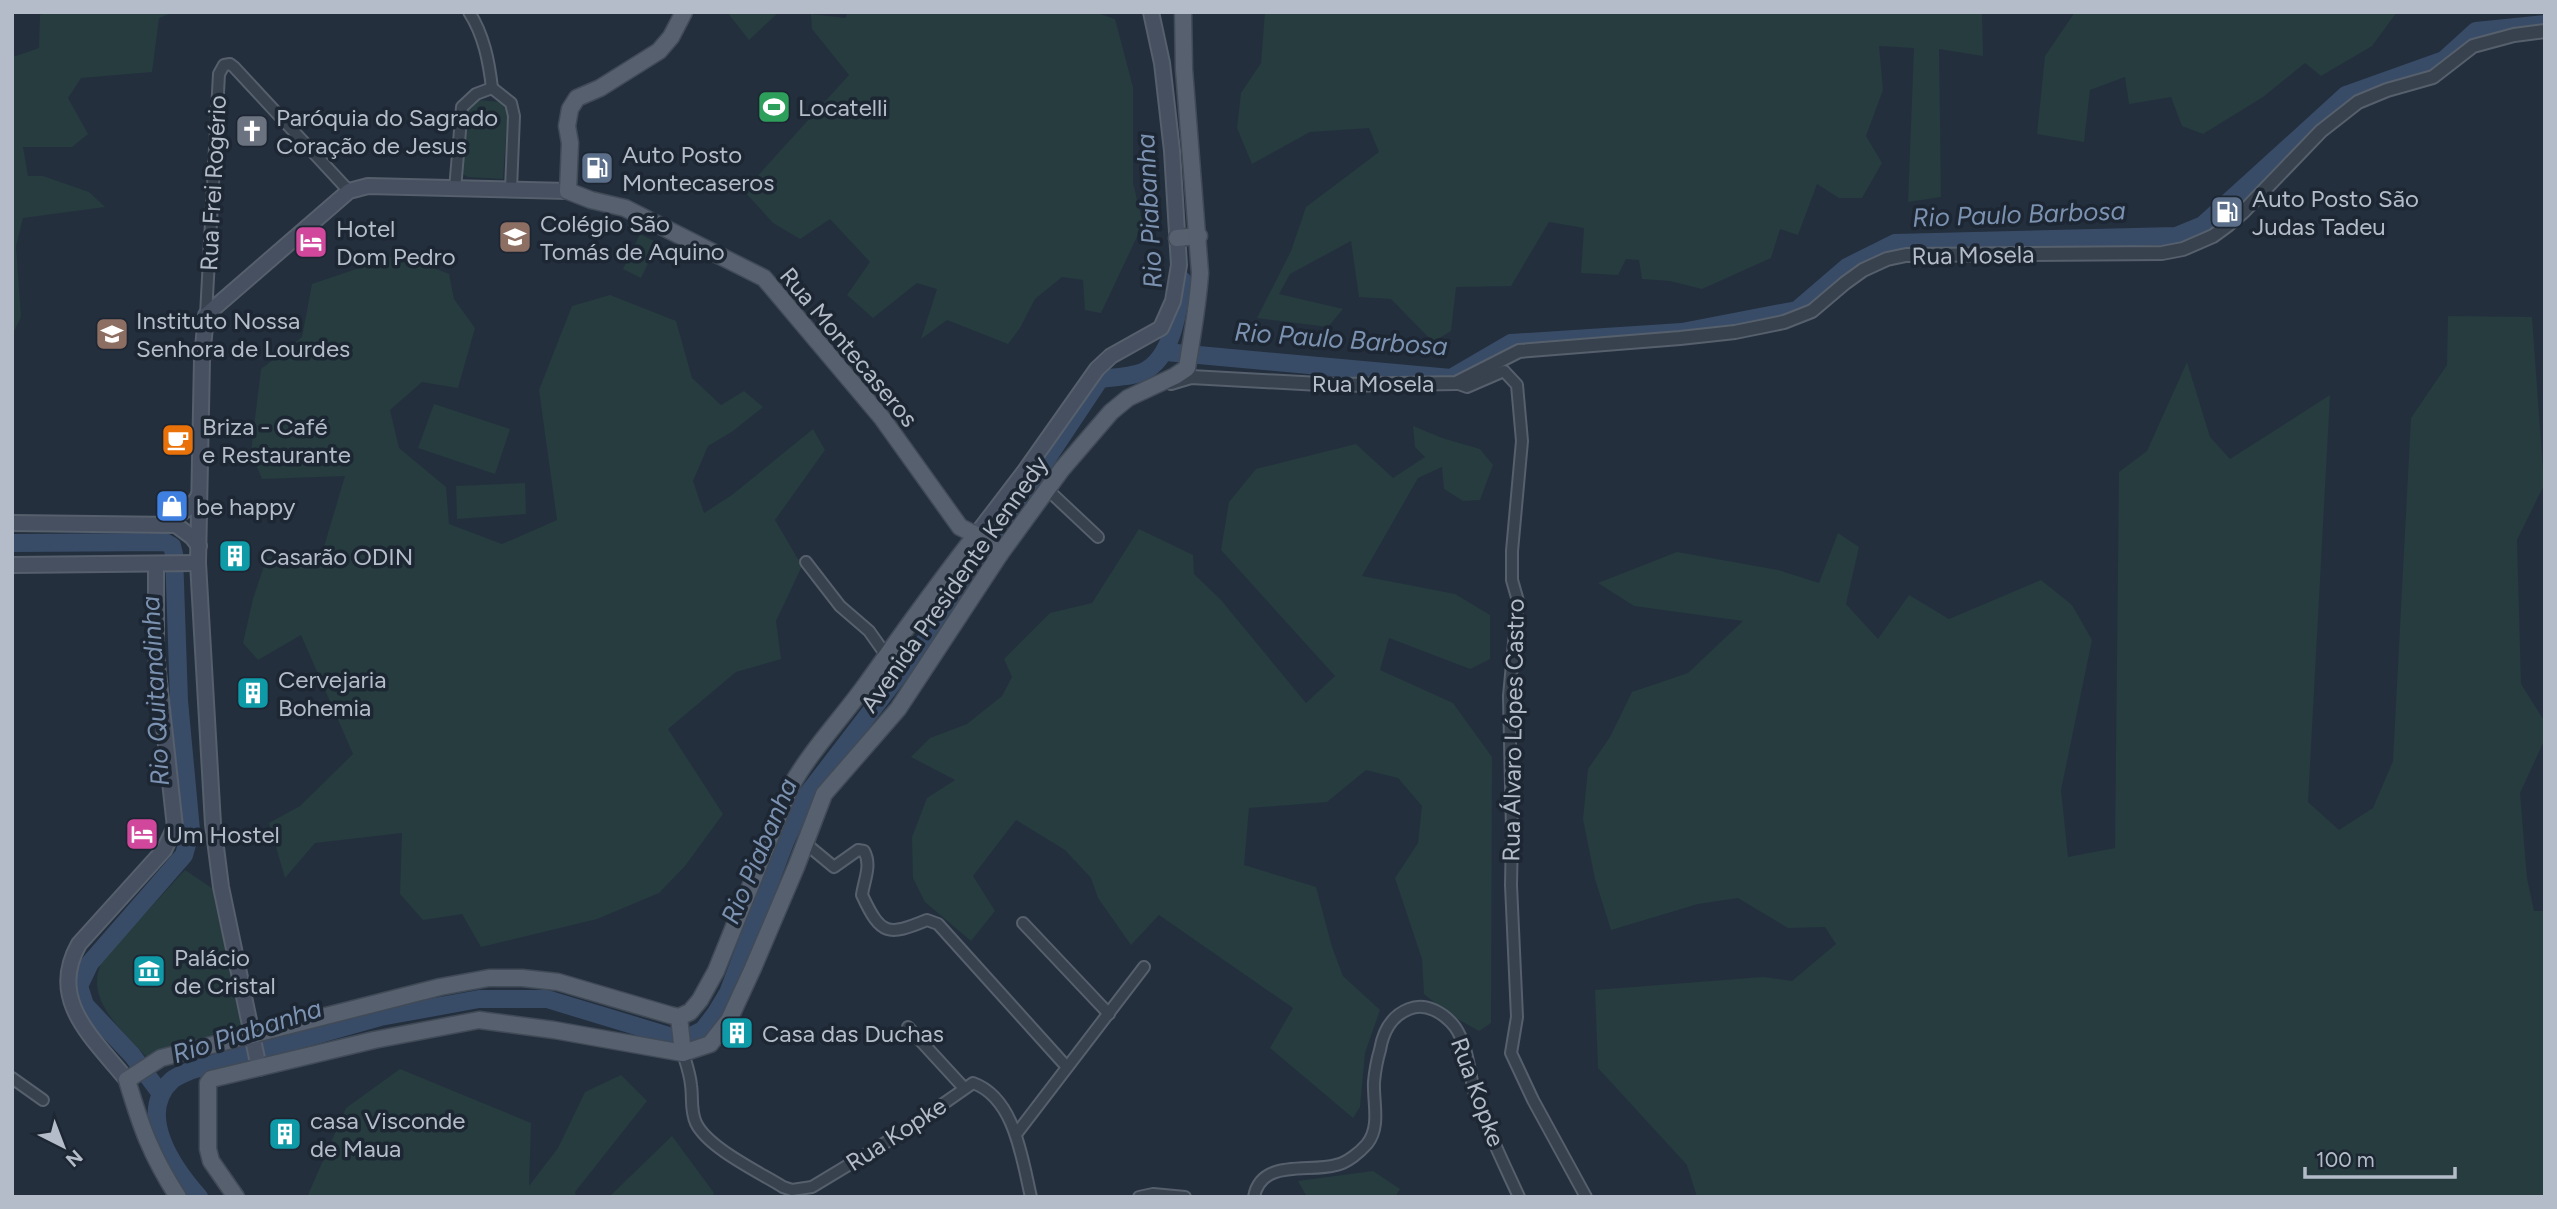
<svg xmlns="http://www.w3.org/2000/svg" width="2557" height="1209" viewBox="0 0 2557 1209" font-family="Figtree,sans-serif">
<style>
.green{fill:#263c3f}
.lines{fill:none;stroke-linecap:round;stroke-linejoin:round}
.river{stroke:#394c67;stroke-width:18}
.minor-casing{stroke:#565f6c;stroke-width:14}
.tertiary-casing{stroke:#565f6c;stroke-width:16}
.secondary-casing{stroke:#565f6c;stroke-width:18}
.primary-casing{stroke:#414a57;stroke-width:19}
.minor{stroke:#38414e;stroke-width:10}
.tertiary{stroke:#38414e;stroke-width:12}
.secondary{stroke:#465061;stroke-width:14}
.primary{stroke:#56606e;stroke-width:16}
.labels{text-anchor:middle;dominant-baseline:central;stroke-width:7;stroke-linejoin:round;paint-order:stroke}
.poi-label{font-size:24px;fill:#b4bcc9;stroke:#1d2633;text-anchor:start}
.street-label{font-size:24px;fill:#b4bcc9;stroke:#1d2633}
.water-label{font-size:26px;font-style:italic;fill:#7c92b1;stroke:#1d2633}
</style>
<rect width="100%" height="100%" fill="#242f3e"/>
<!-- green -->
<g class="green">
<path d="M47,12H174L159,18L152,72L81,78L68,98L88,134L72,147H23L28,176H43L89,192L105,207L23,218L16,246L21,317L12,335V55L16,56L39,48L40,15Z"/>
<path d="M727,12H779L749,40Z"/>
<path d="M847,12H1094L1115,19L1133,87V183L1143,224L1101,313L1085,310L1083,280L1062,277L1035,299L1020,328L1008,344L947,320L921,339L937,289L917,283L873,318L847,295L870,262L830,219L800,239L773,223L744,191L849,75L812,29L811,14L846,18Z"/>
<path d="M1265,12H1982L1983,56L1939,49L1941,197L1908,202L1914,48L1879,46L1883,90L1866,136L1882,163L1862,198H1839L1817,184L1798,235L1780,229L1771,258L1702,289L1670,281L1642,279L1639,260L1626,259L1618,275L1581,273L1584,228L1549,222L1511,286L1456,287L1451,331L1433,342L1391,299L1359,297L1351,241L1290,274L1279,294L1343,309L1328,327L1257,318L1291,251L1306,207L1379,152L1369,128L1310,132L1252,164L1237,128L1241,93L1261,63Z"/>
<path d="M2075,12H2397L2372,46L2321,76L2305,63L2263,97L2203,134L2182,126L2171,97L2129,104L2125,77L2090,90L2084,142L2037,134L2045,56Z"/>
<path d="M476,100L502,102L508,107L503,179L468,177L462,174L460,160L466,110Z"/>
<path d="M640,234L658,243L641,278L623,269Z"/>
<path d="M400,254L449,274L454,299L475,328L458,388L422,382L390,410L399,448L446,487L449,524L502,544L557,520L539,390L572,306L610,295L676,321L692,378L721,405L744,391L763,407L733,431L708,446L693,481L704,513L732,495L813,429L825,450L775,520L802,566L776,621L781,659L736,672L668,729L723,814L685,866L659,893L597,919L481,947L462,914L423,920L400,894L402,833L315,843L285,878L269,823L300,806L353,754L301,635L258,660L243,643L253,599L267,557L323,550L345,476L262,479L251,452L261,369L302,337L312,284Z"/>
<path d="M2448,316L2532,317L2544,485L2517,540L2521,684L2545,722V739L2520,793L2527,878L2534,911H2545V1197H1697L1687,1165L1598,1068L1595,990L1763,977L1792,981L1836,944L1825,927L1788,928L1738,898L1698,904L1611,930L1595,879L1583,819L1588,769L1610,737L1632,692L1688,673L1743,621L1634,606L1598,583L1677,552L1778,570L1819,583L1838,533L1859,547L1846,604L1878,639L1909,595L1949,619L2041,580L2072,605L2092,640L2061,790L2068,857L2115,848L2119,472L2147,451L2187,362L2210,437L2230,459L2330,395L2308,802L2339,830L2373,808L2393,761L2411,418L2447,365Z"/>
<path d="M434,404L510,429L495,474L418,448Z"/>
<path d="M1413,426L1442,438L1480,449L1493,465L1480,500L1463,501L1444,489L1442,467L1418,478L1362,576L1455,594L1490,615V659L1470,669L1389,638L1380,670L1453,703L1492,757L1491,1023L1479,1031L1447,1013L1424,994L1422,959L1395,878L1418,843L1422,806L1398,778L1366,770L1327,802L1249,808L1244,865L1316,887L1332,947L1343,976L1380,1010L1365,1053L1360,1107L1353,1118L1270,1048L1293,1008L1159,915L1131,945L1098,898L1091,878L1065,850L1016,820L973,876L995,911L971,941L925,902L913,878L912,837L927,798L955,780L911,757L930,738L967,724L1002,696L1012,677L1004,659L1050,613L1092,603L1139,529L1193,555L1194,574L1221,600L1306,703L1335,676L1221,550L1229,502L1256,469L1356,444L1393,478L1425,457L1415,447Z"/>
<path d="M525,483L526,514L457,519L456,486Z"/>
<path d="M185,870L216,891L244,1032L149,1060C124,1031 80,999 104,958Z"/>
<path d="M400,1069L531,1123L529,1186L558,1148L585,1092L621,1075L647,1101L575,1192L576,1197H307L346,1108Z"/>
<path d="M672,1136L714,1193L712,1197H609Z"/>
<path d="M1373,1171L1400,1189L1395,1197H1307L1298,1181Z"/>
</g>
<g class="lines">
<!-- river -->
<g class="river">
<path d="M1166,352L1451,378L1511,343L1682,332L1797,310L1847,267L1895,243L2176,236L2203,225L2346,95L2444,60L2476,31L2545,24"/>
<path d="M12,543L165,542L172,546L174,554L179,701L191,830L184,855L90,963L79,986L85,1005L132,1055L161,1094"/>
<path d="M199,1197C174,1169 135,1114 172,1080C177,1076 185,1073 192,1070L380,1017L479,999H547L669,1036L689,1037L703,1030L716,1013L728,993L785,842L806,796L931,633L1100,379C1114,377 1137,377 1148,369C1173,353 1179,308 1182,280"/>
</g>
<defs>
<g id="minor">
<path d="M469,12C484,35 489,62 492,88"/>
<path d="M455,189L462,107L476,94L492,88L511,103L514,116L511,189"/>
<path d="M206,315L219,74L224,65L230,64L234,67L349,191"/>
<path d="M1456,383L1467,387L1504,371L1517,385L1522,441L1512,551V580L1518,601L1509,696L1512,831L1511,885L1517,1017L1511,1053L1533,1100L1586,1197"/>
<path d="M1048,490L1098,537"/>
<path d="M806,562L840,606L869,631L886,655"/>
<path d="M805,843L834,867L858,850L864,851C872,865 864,880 862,895C881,936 888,936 927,920L938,924L1066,1066"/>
<path d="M1023,923L1109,1014"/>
<path d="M908,1027L964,1088"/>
<path d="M683,1053C686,1063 690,1074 691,1085C693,1098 690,1110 696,1123C708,1148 759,1172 783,1187L792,1190L812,1187L903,1132L973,1083C1015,1098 1022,1159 1031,1197"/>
<path d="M12,1078L43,1100"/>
<path d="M1017,1133L1144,967"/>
<path d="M1139,1197L1153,1194L1185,1197"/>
<path d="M1254,1197C1261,1158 1309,1173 1336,1165C1347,1163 1360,1152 1367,1144C1381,1127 1373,1102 1374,1082C1375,1071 1377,1060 1380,1050C1383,1032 1391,1016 1409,1009C1426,1002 1444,1013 1455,1027C1469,1047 1469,1076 1476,1098C1488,1132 1504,1164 1519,1197"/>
</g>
<path id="tertiary" d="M1171,383L1191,377L1338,385L1456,383L1519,351L1680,338L1735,332L1784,322L1812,311L1845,283L1863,270L1887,259L1906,255L2162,253L2183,249L2213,236L2228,225L2243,212L2321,131L2358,102L2387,90L2433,77L2473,46L2514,35L2545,31"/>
<g id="secondary">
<path d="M12,523L176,525L192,537L199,546"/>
<path d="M166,523L193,505L199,495"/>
<path d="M976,535L1025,471L1097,369L1111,356L1161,328L1173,301L1179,265L1172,151L1162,63L1151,12"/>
<path d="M12,565L198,563"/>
<path d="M259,1068L221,887L213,824L198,563L202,359L206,315L349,191L368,186L568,191"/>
<path d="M127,1080C93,1038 47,1000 79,944L164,850L175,827L156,654V564"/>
</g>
<g id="primary">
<path d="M684,12L671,37L659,51L600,88L577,98L570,109L567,126L570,143L568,191L591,200L625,208L764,278L882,418L960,527L976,535L1000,554"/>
<path d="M1177,238L1199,236"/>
<path d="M679,1017L683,1053"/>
<path d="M178,1197C151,1155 141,1127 127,1080L161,1058L440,987L489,978H522L558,982L670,1015L679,1017L690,1012L700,1000L716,971L791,786C812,749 842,718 867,683C903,633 938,583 976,535"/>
<path d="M236,1197L211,1161L208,1149V1083L211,1079L374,1040L479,1020L554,1030L683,1053L710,1044L729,1020L753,968L796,867L824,794L898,709L1000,554L1062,469L1111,412L1128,398L1175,376L1187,368C1192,336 1198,305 1200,273L1184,69L1183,12"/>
</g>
</defs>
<!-- minor casing -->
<use href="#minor" class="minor-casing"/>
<!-- tertiary casing -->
<use href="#tertiary" class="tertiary-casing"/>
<!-- secondary casing -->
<use href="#secondary" class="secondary-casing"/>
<!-- primary casing -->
<use href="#primary" class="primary-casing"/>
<!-- minor -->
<use href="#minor" class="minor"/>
<!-- tertiary -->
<use href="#tertiary" class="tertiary"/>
<!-- secondary -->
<use href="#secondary" class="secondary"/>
<!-- primary -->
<use href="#primary" class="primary"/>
</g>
<!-- icons -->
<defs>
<symbol id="stadium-square" viewBox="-11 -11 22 22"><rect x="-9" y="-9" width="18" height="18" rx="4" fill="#2e9e5b" stroke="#1d2633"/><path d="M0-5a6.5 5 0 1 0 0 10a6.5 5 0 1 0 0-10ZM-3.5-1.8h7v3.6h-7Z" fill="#fff"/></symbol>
<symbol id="church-square" viewBox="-11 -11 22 22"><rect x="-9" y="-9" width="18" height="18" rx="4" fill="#6b7280" stroke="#1d2633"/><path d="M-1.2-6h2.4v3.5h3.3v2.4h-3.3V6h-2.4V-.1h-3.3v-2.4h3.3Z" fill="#fff"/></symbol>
<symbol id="fuel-square" viewBox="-11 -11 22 22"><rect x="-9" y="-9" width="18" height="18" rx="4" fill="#5c6f8a" stroke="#1d2633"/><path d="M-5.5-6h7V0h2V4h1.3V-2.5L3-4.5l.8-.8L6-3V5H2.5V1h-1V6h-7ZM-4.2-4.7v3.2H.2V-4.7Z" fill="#fff"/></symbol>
<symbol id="school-square" viewBox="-11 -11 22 22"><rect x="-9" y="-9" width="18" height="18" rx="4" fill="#8d6e63" stroke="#1d2633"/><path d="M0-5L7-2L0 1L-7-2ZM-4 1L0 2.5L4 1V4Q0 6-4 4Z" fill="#fff"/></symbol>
<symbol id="hotel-square" viewBox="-11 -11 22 22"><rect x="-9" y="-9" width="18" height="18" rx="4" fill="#d1479c" stroke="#1d2633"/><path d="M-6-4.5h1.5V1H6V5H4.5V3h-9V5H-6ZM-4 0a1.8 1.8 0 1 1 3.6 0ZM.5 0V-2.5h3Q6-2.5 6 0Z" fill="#fff"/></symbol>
<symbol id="cafe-square" viewBox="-11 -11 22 22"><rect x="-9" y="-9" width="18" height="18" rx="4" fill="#e8710a" stroke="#1d2633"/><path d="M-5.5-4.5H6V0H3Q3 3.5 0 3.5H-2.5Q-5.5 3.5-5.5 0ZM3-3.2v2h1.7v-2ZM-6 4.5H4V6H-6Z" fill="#fff"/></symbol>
<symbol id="shop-square" viewBox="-11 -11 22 22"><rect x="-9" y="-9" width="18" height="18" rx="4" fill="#3f7fe0" stroke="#1d2633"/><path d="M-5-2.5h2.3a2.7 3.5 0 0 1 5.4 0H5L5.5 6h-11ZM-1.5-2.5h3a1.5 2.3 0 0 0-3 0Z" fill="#fff"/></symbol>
<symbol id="building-square" viewBox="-11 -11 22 22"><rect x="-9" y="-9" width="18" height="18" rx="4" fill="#0f9aa8" stroke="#1d2633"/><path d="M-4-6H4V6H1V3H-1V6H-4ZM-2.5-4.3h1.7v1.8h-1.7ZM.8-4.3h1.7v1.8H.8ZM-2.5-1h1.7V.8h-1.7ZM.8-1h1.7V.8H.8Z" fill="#fff"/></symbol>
<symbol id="museum-square" viewBox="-11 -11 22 22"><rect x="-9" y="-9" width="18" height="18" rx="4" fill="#0f9aa8" stroke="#1d2633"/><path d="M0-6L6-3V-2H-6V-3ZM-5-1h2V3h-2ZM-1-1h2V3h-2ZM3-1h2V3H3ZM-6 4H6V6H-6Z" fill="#fff"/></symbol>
</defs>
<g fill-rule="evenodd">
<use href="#stadium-square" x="755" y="88" width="38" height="38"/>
<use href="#church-square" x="233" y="112" width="38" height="38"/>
<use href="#fuel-square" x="578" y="149" width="38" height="38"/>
<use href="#fuel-square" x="2208" y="193" width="38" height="38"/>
<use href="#school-square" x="496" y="218" width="38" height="38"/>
<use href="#hotel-square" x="292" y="223" width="38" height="38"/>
<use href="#school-square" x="93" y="315" width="38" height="38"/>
<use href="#cafe-square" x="159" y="421" width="38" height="38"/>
<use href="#shop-square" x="153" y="487" width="38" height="38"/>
<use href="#building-square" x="216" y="537" width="38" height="38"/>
<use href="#building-square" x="234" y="674" width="38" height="38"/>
<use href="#hotel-square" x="123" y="815" width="38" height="38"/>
<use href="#museum-square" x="130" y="952" width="38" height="38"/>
<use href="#building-square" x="718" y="1014" width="38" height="38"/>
<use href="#building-square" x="266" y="1115" width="38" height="38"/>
</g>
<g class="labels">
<!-- poi labels -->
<g class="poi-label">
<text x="798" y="107">Locatelli</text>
<text x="276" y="117">Paróquia do Sagrado<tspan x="276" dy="28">Coração de Jesus</tspan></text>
<text x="622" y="154">Auto Posto<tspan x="622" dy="28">Montecaseros</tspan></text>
<text x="2252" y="198">Auto Posto São<tspan x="2252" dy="28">Judas Tadeu</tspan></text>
<text x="540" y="223">Colégio São<tspan x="540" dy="28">Tomás de Aquino</tspan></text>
<text x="336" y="228">Hotel<tspan x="336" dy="28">Dom Pedro</tspan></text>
<text x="136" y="320">Instituto Nossa<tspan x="136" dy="28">Senhora de Lourdes</tspan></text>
<text x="202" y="426">Briza - Café<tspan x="202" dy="28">e Restaurante</tspan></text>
<text x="196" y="506">be happy</text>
<text x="260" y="556">Casarão ODIN</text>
<text x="278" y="679">Cervejaria<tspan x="278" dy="28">Bohemia</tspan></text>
<text x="166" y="834">Um Hostel</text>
<text x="174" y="957">Palácio<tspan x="174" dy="28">de Cristal</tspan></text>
<text x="762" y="1033">Casa das Duchas</text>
<text x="310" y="1120">casa Visconde<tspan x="310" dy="28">de Maua</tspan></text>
</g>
<!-- street labels -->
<g class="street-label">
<text transform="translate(213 183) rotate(-87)">Rua Frei Rogério</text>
<text transform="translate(1973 255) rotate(-1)">Rua Mosela</text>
<text transform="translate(849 347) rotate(50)">Rua Montecaseros</text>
<text x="1373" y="383">Rua Mosela</text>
<text transform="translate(954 584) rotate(-55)">Avenida Presidente Kennedy</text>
<text transform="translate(1513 730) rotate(-89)">Rua Álvaro Lópes Castro</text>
<text transform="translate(1478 1092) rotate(70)">Rua Kopke</text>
<text transform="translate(896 1134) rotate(-33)">Rua Kopke</text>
</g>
<!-- water labels -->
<g class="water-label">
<text transform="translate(1149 211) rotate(-93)">Rio Piabanha</text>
<text transform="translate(2019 214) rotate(-2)">Rio Paulo Barbosa</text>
<text transform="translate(1341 339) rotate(4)">Rio Paulo Barbosa</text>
<text transform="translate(155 691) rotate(-93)">Rio Quitandinha</text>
<text transform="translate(759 851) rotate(-67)">Rio Piabanha</text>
<text transform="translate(247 1031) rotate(-18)">Rio Piabanha</text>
</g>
</g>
<!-- border -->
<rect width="2557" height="1209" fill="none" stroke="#b4bcc9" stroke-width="28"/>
<!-- north arrow -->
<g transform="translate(63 1146) rotate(138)" stroke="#1d2633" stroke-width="5" paint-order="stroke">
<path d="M0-5L12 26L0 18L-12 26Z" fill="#b4bcc9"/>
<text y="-10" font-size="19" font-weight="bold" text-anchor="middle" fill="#b4bcc9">N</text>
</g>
<!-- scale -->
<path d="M2305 1167v10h150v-10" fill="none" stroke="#b4bcc9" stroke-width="3.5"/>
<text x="2316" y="1167" font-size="21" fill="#b4bcc9" stroke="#1d2633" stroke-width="5" paint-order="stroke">100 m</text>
</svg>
